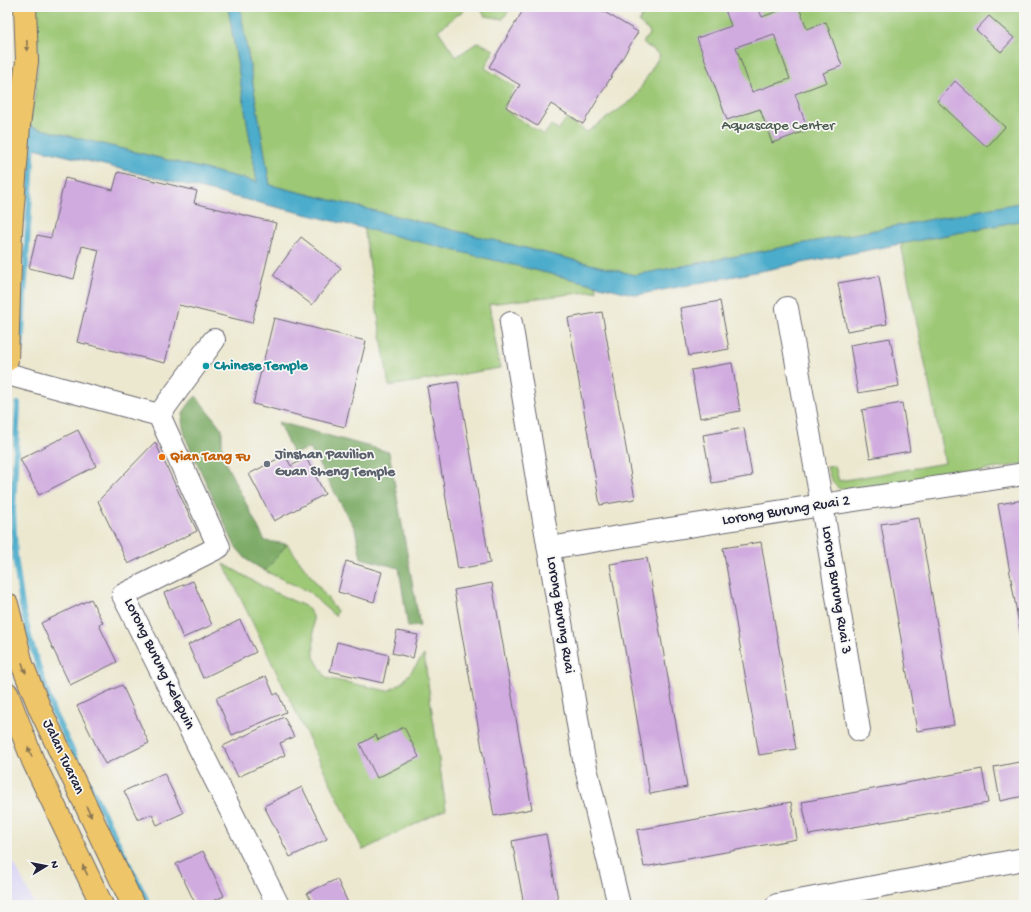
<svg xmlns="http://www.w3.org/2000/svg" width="1031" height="912" viewBox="0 0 1031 912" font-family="'Gochi Hand',sans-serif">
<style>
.built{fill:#dbd6f6}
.green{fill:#9dc876;stroke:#607558}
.forest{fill:#7eac67;stroke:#506751}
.water{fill:#4caccb;stroke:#376783}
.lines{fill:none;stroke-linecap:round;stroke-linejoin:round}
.stream{stroke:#4caccb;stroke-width:6}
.building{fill:#d0abdf;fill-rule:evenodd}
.minor-casing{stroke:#69676f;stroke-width:24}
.primary-casing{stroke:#69676f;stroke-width:24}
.minor{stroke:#fff;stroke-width:22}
.primary{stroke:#eec569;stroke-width:22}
.oneway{fill:#887452}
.culture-dot{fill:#0f9aa8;stroke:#f6f6f2;stroke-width:1.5}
.food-dot{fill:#e8710a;stroke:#f6f6f2;stroke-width:1.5}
.worship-dot{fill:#6b7280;stroke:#f6f6f2;stroke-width:1.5}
.labels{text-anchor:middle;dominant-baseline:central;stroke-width:3.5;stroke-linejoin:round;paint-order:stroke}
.park-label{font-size:15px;fill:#4d5c50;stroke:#f6f6f2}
.culture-label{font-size:15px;font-weight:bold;fill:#0d838f;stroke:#f6f6f2;text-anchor:start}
.worship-label{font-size:15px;font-weight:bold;fill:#5b616d;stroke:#f6f6f2;text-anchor:start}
.food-label{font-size:15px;font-weight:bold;fill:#c56008;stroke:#f6f6f2;text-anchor:start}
.street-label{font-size:15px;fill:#22223b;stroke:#f6f6f2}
</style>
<rect width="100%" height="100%" fill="#f6f6f2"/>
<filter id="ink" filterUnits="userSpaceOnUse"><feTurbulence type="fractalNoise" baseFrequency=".025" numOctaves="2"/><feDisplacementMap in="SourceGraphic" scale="8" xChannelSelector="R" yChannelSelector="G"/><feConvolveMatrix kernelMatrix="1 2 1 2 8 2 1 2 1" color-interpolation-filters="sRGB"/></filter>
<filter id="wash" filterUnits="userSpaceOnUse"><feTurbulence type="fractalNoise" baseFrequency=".012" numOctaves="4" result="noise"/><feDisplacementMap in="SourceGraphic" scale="16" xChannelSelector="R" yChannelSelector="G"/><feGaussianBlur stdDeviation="0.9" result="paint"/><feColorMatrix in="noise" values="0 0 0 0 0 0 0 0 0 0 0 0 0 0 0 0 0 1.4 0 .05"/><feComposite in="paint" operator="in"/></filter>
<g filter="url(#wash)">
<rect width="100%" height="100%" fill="#ece8d0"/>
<!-- built -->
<path class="built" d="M7,849L35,905H7Z"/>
<!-- green -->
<g class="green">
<path d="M36,7H228L257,182L29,126L35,95L38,59Z"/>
<path d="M240,7H468L438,30L456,57L478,42L494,50L485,68L515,87L503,109L544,135L551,125L558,130L566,119L587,132L634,99L660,55L643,43L650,32L639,23L642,16L627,7H1024V202L635,275L270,185Z"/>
<path d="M479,7H511L503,19L485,16Z"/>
<path d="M1024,220V464L845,492C833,486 830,479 827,467L835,466L839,481L945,463L901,244Z"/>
<path d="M364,228L596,285L597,291L489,304L500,368L389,386Z"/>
<path d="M287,544L337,611L335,616L319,602L309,592L265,571Z"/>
<path d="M224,564L269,590L307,607L313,616L314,657L326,678L388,691L402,683L424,655L446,809L363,850Z"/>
</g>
<!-- forest -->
<g class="forest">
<path d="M196,396L222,429V446L227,466L265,541L287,544L265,571L247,560L235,546L187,441C180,419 179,414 196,396Z"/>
<path d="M278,422L389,452L420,626L408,627L399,568L361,558L355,529L310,448L293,454Z"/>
</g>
<!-- water -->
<path class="water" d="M228,7H240L270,185L635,275L1024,202V220L637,295L26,146L29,126L257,182Z"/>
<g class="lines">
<!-- stream -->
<g class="stream">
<path d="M21,350L33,140"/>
<path d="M18,404L13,510L15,557L22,606L30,640L53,712L149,905"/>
</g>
</g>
<g id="blocks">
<!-- building -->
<g class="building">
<path d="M525,7H596L638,32L583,124L551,104L537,126L506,107L520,85L489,67Z"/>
<path d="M724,7H758L762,17L789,7H799L807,29L826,22L842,66L823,73L827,82L795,94L808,130L772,143L760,109L727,120L697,38L731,26ZM774,34L790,79L752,92L736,47Z"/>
<path d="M1018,7H1024V12Z"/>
<path d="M989,16L1014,38L1001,52L976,30Z"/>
<path d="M955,81L1005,127L987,147L937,101Z"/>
<path d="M118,172L197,191L194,203L276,223L252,323L179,305L165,363L77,342L99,250L82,246L74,279L29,268L37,235L51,238L65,178L113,190Z"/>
<path d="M301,237L341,268L312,305L273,275Z"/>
<path d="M879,276L887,324L847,331L838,283Z"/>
<path d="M720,301L729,349L689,356L680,308Z"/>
<path d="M602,312L635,499L600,505L568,318Z"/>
<path d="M274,318L366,341L345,427L253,404Z"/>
<path d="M890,338L899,386L858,393L850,345Z"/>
<path d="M732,363L740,411L700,418L691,370Z"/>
<path d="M458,382L490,563L458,569L427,387Z"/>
<path d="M902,403L910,451L870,458L862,410Z"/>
<path d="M744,428L752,476L712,483L703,435Z"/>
<path d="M78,430L96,466L39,495L20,459Z"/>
<path d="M155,442L197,531L128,564L98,501Z"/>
<path d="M285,455L291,466L306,458L325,494L274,521L249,474Z"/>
<path d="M1024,500V648H1023L998,504Z"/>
<path d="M919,518L954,725L917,731L881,524Z"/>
<path d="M761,542L796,749L759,755L723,548Z"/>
<path d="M647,558L687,787L650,794L610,564Z"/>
<path d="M346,561L382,572L374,602L338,592Z"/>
<path d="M193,581L212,625L183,638L164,593Z"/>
<path d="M492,583L532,809L494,816L454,590Z"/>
<path d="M91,599L103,623L99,625L117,662L70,685L41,623Z"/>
<path d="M240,620L256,652L203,678L188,645Z"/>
<path d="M397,631L418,635L413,658L392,653Z"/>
<path d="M337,642L389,655L383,683L330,671Z"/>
<path d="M266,676L274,695L278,693L286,712L232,735L216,698Z"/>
<path d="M122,685L149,743L105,764L77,706Z"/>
<path d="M284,717L294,737L280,743L285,755L238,777L223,746Z"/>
<path d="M404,727L419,757L377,778L360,744L376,735L378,740Z"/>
<path d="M1024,761V796L1000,801L994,767Z"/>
<path d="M982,769L988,803L809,835L802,802Z"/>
<path d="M164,773L183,813L157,825L152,814L138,820L124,791Z"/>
<path d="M302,787L327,839L290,857L264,806Z"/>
<path d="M791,802L797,839L644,867L637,830Z"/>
<path d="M546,834L559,905H524L512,841Z"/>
<path d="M203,851L224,896L205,905H196L176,864Z"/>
<path d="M337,879L349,905H313L307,893Z"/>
</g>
</g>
</g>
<g filter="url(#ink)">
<use href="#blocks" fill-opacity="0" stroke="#69676f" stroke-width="1"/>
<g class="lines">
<defs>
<g id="minor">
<path d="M787,308L822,505L859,730"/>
<path d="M511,323L584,760L619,905"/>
<path d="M7,374L159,415L219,547L123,595L278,905"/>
<path d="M159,415L214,340"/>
<path d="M549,548L822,505L1024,474"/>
<path d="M777,905L1024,859"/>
</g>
<g id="primary">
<path d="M7,360L11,231L19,126L27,61L25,7"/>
<path d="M7,604L22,664L40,709L133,905"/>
<path d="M7,693L33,761L102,905"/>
</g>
</defs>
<!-- minor casing -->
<use href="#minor" class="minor-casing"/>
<!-- primary casing -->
<use href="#primary" class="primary-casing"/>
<!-- minor -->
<use href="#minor" class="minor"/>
<!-- primary -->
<use href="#primary" class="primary"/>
</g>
<!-- one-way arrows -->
<defs><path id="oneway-solid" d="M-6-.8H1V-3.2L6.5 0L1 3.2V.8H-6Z"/></defs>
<g class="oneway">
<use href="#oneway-solid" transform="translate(27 46) rotate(88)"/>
<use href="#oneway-solid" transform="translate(24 668) rotate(70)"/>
<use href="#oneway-solid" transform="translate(30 752) rotate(-111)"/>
<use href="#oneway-solid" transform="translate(89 812) rotate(65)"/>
<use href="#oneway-solid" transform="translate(85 870) rotate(-116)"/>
</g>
</g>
<!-- markers -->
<circle class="culture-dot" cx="206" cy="366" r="4"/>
<circle class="food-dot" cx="162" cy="457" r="4"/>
<circle class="worship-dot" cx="267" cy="464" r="4"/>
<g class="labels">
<!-- park labels -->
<g class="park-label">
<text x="778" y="126">Aquascape Center</text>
</g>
<!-- culture labels -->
<g class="culture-label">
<text x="214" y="366">Chinese Temple</text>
</g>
<!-- worship labels -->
<g class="worship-label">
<text x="275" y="455">Jinshan Pavilion<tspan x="275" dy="17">Guan Sheng Temple</tspan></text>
</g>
<!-- food labels -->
<g class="food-label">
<text x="170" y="457">Qian Tang Fu</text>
</g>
<!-- street labels -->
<g class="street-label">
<text transform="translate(786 511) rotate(-9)">Lorong Burung Ruai 2</text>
<text transform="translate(836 590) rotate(81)">Lorong Burung Ruai 3</text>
<text transform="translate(560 615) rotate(81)">Lorong Burung Ruai</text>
<text transform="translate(159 664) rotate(64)">Lorong Burung Kelepuin</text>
<text transform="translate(63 757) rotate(65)">Jalan Tuaran</text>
</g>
</g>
<!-- margin -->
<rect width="1031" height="912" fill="none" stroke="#f6f6f2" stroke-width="24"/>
<!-- north arrow -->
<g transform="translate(46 866) rotate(80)" stroke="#f6f6f2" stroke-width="3" paint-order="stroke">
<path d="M0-3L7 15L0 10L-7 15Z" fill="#22223b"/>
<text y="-6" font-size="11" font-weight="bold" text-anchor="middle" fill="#22223b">N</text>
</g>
</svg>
